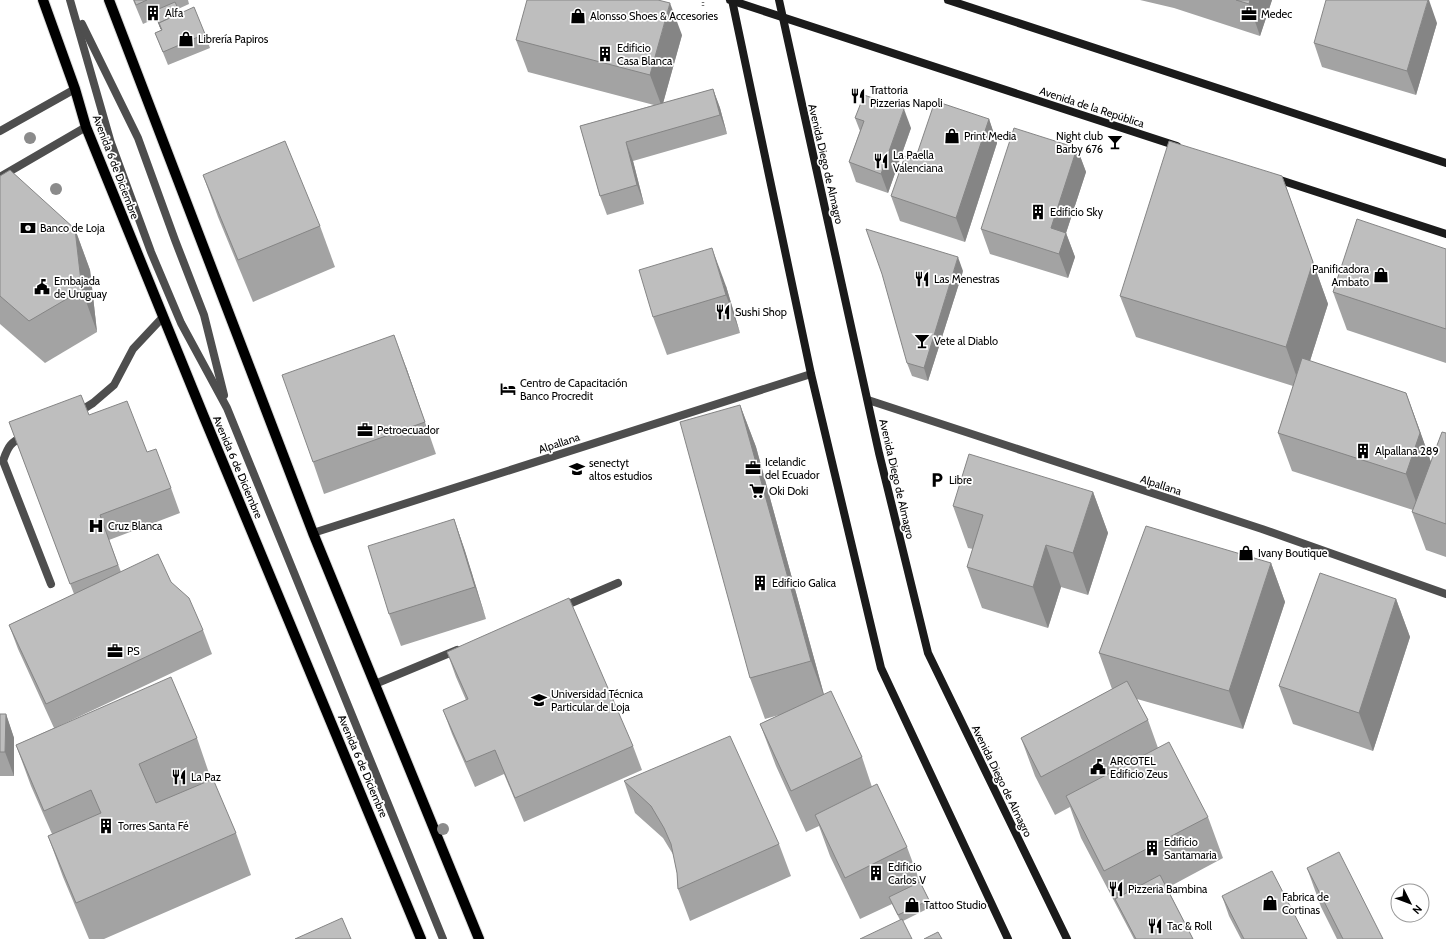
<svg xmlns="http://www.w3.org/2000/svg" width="1446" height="939" viewBox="0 0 1446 939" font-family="Cabin,sans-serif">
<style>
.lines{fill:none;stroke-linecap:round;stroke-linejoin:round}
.primary-casing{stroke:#dbdbdb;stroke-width:12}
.path{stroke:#707070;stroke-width:2.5;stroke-dasharray:1 2;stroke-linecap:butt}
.service{stroke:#4e4e4e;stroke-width:8}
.minor{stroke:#4e4e4e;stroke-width:8}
.secondary{stroke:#1b1b1b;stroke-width:8}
.primary{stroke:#000;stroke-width:10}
.tree{fill:#8b8b8b}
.wall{fill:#a3a3a3}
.shaded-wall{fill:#858585}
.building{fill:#bebebe;stroke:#858585}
.labels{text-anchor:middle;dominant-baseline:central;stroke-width:3.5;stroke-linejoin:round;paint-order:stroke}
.poi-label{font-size:11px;fill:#000;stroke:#fff;text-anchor:start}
.street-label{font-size:11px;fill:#000;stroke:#fff}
</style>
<rect width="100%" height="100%" fill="#fff"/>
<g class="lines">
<defs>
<g id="primary">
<path d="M43,0L75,89L86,127L204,417L421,939"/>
<path d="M109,0L313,533L479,939"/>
</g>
</defs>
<!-- primary casing -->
<use href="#primary" class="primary-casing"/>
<!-- path -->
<path class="path" d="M703,2V6"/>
<!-- service -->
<g class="service">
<path d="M70,0L111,143L151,252L181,323L227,408L443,939"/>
<path d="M82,24L138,138L175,240L204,315L224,395"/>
<path d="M77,413L93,403L114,385L133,349L163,317"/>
<path d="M24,436C11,442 8,446 3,461L51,584"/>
<path d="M562,607L618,583"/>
<path d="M375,684L457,650"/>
</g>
<!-- minor -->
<g class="minor">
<path d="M0,131L75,89"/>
<path d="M0,177L86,127"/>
<path d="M868,400L1262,529L1446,594"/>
<path d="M313,533L811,374"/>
</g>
<!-- secondary -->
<g class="secondary">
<path d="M730,0L1177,146"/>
<path d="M732,0L811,374L881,668L1008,939"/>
<path d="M779,0L879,453L928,653L1067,939"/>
<path d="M948,0L1446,163"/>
<path d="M1274,178L1446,234"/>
</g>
<!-- primary -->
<use href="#primary" class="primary"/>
</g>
<!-- trees -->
<g class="tree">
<circle cx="30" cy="138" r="6"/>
<circle cx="56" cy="189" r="6"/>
<circle cx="443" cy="829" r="6"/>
</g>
<!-- wall -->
<g class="wall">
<path d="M133,0H188L189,4L178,9L180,13L205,34L210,48L168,65L155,33L161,30L156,18L143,24Z"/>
<path d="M1140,0H1272L1260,36L1174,8Z"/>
<path d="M1437,23L1416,95L1322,67L1314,43Z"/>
<path d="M682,35L663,103L713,89L720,108L727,134L633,161L644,204L607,215L600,196L580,126L654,105L528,72L516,40Z"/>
<path d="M855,118L911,128L888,193L856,182L849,162L860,131Z"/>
<path d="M989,119L997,143L965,242L900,221L891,196Z"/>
<path d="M1077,148L1086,172L1066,233L1075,257L1068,278L990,254L981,229Z"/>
<path d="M203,175L320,226L335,267L253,302L218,217Z"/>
<path d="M0,176L75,229L90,270L97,332L45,363L0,324Z"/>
<path d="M1282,176L1328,304L1310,361L1406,393L1431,462L1446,433V557L1426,550L1412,512L1413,510L1292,471L1278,433L1293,386L1136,337L1120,296Z"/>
<path d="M1446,249V363L1347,330L1333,292Z"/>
<path d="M963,271L928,381L912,376L907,363Z"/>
<path d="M726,286L740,333L667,355L653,317Z"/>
<path d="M406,367L436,454L324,494L313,462Z"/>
<path d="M740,405L756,447L824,695L862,757L872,787L907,847L920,882L929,900L931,907L903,921L900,920L892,904L860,919L830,856L819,826L806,832L776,766L760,724L779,715L765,719L750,678Z"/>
<path d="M89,415L147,452L171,488L180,513L109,540L121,572L171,582L203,630L212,654L57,727L197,738L211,779L236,833L251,875L104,939H89L63,877L48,836L52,834L31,786L16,745L54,728L18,649L9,625L74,594L9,422Z"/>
<path d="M1093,492L1108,533L1088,595L1061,587L1048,628L982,608L967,567L973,549L968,548L953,506Z"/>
<path d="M454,519L465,551L486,619L401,646L389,614Z"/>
<path d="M1271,563L1285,602L1243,729L1137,699L1148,720L1158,748L1208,817L1223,858L1167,888L1193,939H1134L1081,838L1070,807L1055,815L1035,776L1021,738L1112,689L1099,653Z"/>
<path d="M1396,599L1410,637L1373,751L1293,724L1279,686Z"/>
<path d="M447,652L633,746L642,770L524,822L504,774L475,787L452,734L443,710L466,700L456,677Z"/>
<path d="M0,714H6L14,738V776H0Z"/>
<path d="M624,781L779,844L791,876L690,921L678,889L677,873L674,856L663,838L635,813Z"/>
<path d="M1307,868L1383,939H1337L1321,907Z"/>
<path d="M1222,896L1307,939H1241L1229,916Z"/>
</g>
<!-- shaded-wall -->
<g class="shaded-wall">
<path d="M1250,0H1272L1260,36L1249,4Z"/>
<path d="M1428,0H1429L1437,23L1416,95L1407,71Z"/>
<path d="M670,3L682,35L662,107L650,75Z"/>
<path d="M713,89L720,108L727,134L720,115Z"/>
<path d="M904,109L911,128L888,193L881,174Z"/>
<path d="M989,119L997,143L965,242L956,218Z"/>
<path d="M626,142L633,161L644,204L637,185Z"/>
<path d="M1077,148L1086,172L1066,233L1075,257L1068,278L1059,254L1051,228Z"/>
<path d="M1282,176L1328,304L1301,389L1286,347Z"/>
<path d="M75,229L90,270L97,332L82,290Z"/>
<path d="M712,248L726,286L740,333L726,295Z"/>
<path d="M958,257L963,271L928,381L924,368Z"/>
<path d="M394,335L406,367L436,454L425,422Z"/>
<path d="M1406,393L1420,431L1434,471L1420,513L1406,474Z"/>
<path d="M740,405L756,447L826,702L811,661Z"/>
<path d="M1093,492L1108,533L1088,595L1073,553Z"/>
<path d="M454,519L465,551L486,619L475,587Z"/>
<path d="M1046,545L1061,587L1048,628L1033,587Z"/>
<path d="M1271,563L1285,602L1243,729L1229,691Z"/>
<path d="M1396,599L1410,637L1373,751L1359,713Z"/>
<path d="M6,714L14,738V776L5,752Z"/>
</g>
<!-- building -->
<g class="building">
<path d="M134,0H147L136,5Z"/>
<path d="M527,0H658L670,3L650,75L516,40Z"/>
<path d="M1236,0H1250L1249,4Z"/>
<path d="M1326,0H1428L1407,71L1314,43Z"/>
<path d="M175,2L180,13L159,23L161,29L154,11Z"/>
<path d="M194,7L205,34L163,52L155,33L162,30L159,23Z"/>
<path d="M713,89L720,115L626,142L637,185L600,196L580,126Z"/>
<path d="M864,95L904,109L881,174L849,162L864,121L855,118Z"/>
<path d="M935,101L989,119L956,218L891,196L905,156L915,160Z"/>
<path d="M1014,128L1077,148L1051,228L1066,233L1059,254L981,229Z"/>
<path d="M285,141L320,226L238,260L203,175Z"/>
<path d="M1169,141L1282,176L1313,262L1286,347L1120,296Z"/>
<path d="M10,170L75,229L82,290L29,321L0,296V176Z"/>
<path d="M1357,219L1446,249V329L1333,292Z"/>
<path d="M866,229L958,257L924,368L907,363L882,274Z"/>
<path d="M712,248L726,295L653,317L639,270Z"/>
<path d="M394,335L425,422L313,462L282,375Z"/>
<path d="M1302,358L1406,393L1420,433L1406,474L1278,433Z"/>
<path d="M81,395L89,415L127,401L147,452L156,449L171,488L100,515L118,565L70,584L9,422Z"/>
<path d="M740,405L811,661L750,678L680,422Z"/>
<path d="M1442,432L1446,433V524L1412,512Z"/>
<path d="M969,454L1093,492L1073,553L1046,545L1033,587L967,567L983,515L953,506Z"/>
<path d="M454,519L475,587L389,614L368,546Z"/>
<path d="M1146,526L1271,563L1229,691L1099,653Z"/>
<path d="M158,554L171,582L189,598L203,630L46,704L9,625Z"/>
<path d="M1320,573L1396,599L1359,713L1279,686Z"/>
<path d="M569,598L633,746L515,798L495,750L466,762L443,710L468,699L447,652Z"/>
<path d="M171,677L197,738L139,764L156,803L213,779L236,833L76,903L48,836L101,813L91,790L44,811L16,745Z"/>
<path d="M1127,681L1148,720L1041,777L1021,738Z"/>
<path d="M831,691L862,757L791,791L760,724Z"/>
<path d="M0,714H6L5,752H0Z"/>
<path d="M730,736L779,844L678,889L677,873L671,844L664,828L651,806L624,781Z"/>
<path d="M1169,742L1208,817L1104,871L1066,796Z"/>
<path d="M877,784L907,847L845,878L815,815Z"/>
<path d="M1339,852L1383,939H1343L1307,868Z"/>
<path d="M1272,871L1307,939H1244L1222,896Z"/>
<path d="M1160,875L1193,939H1136L1115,899Z"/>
<path d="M920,882L929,900L898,915L889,897Z"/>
<path d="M342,918L351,939H295Z"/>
<path d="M902,919L912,939H860Z"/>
<path d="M938,932L942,939H924Z"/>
</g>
<!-- icons -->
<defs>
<symbol id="building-bare" viewBox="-9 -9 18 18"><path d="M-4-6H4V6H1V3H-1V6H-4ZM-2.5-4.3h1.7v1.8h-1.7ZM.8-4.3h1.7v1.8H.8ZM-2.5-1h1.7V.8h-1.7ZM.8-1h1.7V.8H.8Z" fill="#000" stroke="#fff" stroke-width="2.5" paint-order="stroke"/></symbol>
<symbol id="office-bare" viewBox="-9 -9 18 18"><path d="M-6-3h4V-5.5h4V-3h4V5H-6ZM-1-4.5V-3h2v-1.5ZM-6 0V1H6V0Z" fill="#000" stroke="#fff" stroke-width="2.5" paint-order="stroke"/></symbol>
<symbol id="shop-bare" viewBox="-9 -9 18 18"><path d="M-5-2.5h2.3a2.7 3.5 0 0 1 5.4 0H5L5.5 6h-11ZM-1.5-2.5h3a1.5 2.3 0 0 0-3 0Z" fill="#000" stroke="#fff" stroke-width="2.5" paint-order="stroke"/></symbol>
<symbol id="restaurant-bare" viewBox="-9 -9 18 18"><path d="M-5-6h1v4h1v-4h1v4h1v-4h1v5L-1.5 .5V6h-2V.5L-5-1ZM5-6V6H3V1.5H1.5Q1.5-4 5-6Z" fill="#000" stroke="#fff" stroke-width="2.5" paint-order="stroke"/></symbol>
<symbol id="bar-bare" viewBox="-9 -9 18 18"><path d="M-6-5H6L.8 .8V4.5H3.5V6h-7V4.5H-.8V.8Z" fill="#000" stroke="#fff" stroke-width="2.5" paint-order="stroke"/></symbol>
<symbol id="bank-bare" viewBox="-9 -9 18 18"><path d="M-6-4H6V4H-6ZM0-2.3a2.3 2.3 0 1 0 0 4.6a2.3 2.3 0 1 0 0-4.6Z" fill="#000" stroke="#fff" stroke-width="2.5" paint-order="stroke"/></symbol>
<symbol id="civic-bare" viewBox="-9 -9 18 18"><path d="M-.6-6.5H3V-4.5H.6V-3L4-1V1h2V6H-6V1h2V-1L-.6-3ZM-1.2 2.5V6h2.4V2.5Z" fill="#000" stroke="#fff" stroke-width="2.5" paint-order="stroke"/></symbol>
<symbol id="hotel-bare" viewBox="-9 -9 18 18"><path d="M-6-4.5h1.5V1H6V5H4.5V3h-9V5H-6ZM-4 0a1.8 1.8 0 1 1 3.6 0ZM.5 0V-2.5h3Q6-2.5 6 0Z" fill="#000" stroke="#fff" stroke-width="2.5" paint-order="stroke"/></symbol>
<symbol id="school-bare" viewBox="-9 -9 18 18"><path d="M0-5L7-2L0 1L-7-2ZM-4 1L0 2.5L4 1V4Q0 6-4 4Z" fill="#000" stroke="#fff" stroke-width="2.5" paint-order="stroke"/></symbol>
<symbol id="parking-bare" viewBox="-9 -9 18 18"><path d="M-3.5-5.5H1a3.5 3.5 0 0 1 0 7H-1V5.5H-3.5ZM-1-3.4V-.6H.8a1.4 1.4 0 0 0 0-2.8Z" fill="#000" stroke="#fff" stroke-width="2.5" paint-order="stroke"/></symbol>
<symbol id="supermarket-bare" viewBox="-9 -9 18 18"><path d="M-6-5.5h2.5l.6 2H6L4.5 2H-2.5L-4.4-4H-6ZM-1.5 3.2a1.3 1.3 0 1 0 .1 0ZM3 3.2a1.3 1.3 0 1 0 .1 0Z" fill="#000" stroke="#fff" stroke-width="2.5" paint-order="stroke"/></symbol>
<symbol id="hospital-bare" viewBox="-9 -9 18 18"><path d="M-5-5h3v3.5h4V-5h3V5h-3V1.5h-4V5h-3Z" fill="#000" stroke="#fff" stroke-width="2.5" paint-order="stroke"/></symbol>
<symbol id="university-bare" viewBox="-9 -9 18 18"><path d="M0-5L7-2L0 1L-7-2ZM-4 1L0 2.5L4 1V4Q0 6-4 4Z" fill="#000" stroke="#fff" stroke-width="2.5" paint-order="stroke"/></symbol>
</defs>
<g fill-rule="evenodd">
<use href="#building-bare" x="142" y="2" width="22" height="22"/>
<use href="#office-bare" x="1238" y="3" width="22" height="22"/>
<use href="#shop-bare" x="567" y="5" width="22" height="22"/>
<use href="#shop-bare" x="175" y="28" width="22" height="22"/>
<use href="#building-bare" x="594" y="43" width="22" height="22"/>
<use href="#restaurant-bare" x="847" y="85" width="22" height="22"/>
<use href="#shop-bare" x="941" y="125" width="22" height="22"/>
<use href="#bar-bare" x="1104" y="131" width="22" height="22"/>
<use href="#restaurant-bare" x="870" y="150" width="22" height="22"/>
<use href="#building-bare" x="1027" y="201" width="22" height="22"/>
<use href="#bank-bare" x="17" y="217" width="22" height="22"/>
<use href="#shop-bare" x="1370" y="264" width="22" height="22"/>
<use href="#restaurant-bare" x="911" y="268" width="22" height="22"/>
<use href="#civic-bare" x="31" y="276" width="22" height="22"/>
<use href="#restaurant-bare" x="712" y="301" width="22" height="22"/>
<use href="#bar-bare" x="911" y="330" width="22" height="22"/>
<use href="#hotel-bare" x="497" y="378" width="22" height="22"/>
<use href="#office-bare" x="354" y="419" width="22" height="22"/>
<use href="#building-bare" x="1352" y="440" width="22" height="22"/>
<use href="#office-bare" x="742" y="457" width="22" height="22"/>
<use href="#school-bare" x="566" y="458" width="22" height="22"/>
<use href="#parking-bare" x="926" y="469" width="22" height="22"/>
<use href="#supermarket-bare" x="746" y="480" width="22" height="22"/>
<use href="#hospital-bare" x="85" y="515" width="22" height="22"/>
<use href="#shop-bare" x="1235" y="542" width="22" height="22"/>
<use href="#building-bare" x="749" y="572" width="22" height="22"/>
<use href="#office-bare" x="104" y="640" width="22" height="22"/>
<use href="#university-bare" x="528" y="689" width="22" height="22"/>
<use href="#civic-bare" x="1087" y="756" width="22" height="22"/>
<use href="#restaurant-bare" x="168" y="766" width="22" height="22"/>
<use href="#building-bare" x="95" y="815" width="22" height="22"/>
<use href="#building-bare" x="1141" y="837" width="22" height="22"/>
<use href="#building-bare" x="865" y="862" width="22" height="22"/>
<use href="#restaurant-bare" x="1105" y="878" width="22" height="22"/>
<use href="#shop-bare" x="1259" y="892" width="22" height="22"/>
<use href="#shop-bare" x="901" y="894" width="22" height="22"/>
<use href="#restaurant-bare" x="1144" y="915" width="22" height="22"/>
</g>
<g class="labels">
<!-- poi labels -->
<g class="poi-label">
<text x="165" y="13">Alfa</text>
<text x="1261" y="14">Medec</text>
<text x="590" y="16">Alonsso Shoes &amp; Accesories</text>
<text x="198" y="39">Librería Papiros</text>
<text x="617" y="48">Edificio<tspan x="617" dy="13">Casa Blanca</tspan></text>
<text x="870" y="90">Trattoria<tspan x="870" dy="13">Pizzerias Napoli</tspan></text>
<text x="964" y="136">Print Media</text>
<text x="1103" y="136" text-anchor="end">Night club<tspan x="1103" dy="13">Barby 676</tspan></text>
<text x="893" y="155">La Paella<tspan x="893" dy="13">Valenciana</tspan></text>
<text x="1050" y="212">Edificio Sky</text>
<text x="40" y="228">Banco de Loja</text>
<text x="1369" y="269" text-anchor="end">Panificadora<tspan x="1369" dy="13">Ambato</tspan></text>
<text x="934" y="279">Las Menestras</text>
<text x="54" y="281">Embajada<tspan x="54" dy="13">de Uruguay</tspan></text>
<text x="735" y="312">Sushi Shop</text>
<text x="934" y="341">Vete al Diablo</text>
<text x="520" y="383">Centro de Capacitación<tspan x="520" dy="13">Banco Procredit</tspan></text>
<text x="377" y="430">Petroecuador</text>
<text x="1375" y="451">Alpallana 289</text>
<text x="765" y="462">Icelandic<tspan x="765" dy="13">del Ecuador</tspan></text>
<text x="589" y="463">senectyt<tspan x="589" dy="13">altos estudios</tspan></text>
<text x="949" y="480">Libre</text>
<text x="769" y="491">Oki Doki</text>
<text x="108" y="526">Cruz Blanca</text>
<text x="1258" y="553">Ivany Boutique</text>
<text x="772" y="583">Edificio Galica</text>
<text x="127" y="651">PS</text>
<text x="551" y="694">Universidad Técnica<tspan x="551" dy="13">Particular de Loja</tspan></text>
<text x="1110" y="761">ARCOTEL<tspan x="1110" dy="13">Edificio Zeus</tspan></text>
<text x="191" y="777">La Paz</text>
<text x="118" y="826">Torres Santa Fé</text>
<text x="1164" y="842">Edificio<tspan x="1164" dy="13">Santamaria</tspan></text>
<text x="888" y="867">Edificio<tspan x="888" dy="13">Carlos V</tspan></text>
<text x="1128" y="889">Pizzeria Bambina</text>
<text x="1282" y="897">Fabrica de<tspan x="1282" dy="13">Cortinas</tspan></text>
<text x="924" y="905">Tattoo Studio</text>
<text x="1167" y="926">Tac &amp; Roll</text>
</g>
<!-- street labels -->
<g class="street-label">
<text transform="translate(1092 107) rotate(18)">Avenida de la República</text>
<text transform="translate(826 164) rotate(77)">Avenida Diego de Almagro</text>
<text transform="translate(116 167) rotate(69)">Avenida 6 de Diciembre</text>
<text transform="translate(559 443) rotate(-18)">Alpallana</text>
<text transform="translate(238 467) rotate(67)">Avenida 6 de Diciembre</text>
<text transform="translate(897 479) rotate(77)">Avenida Diego de Almagro</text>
<text transform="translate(1161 485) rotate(18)">Alpallana</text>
<text transform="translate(363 766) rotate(67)">Avenida 6 de Diciembre</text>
<text transform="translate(1002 781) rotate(64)">Avenida Diego de Almagro</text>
</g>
</g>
<!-- north arrow -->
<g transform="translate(1410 903) rotate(132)"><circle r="19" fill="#ffffff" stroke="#999999"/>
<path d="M0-3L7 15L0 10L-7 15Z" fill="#000000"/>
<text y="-6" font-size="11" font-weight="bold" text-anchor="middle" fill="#000000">N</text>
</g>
</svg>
